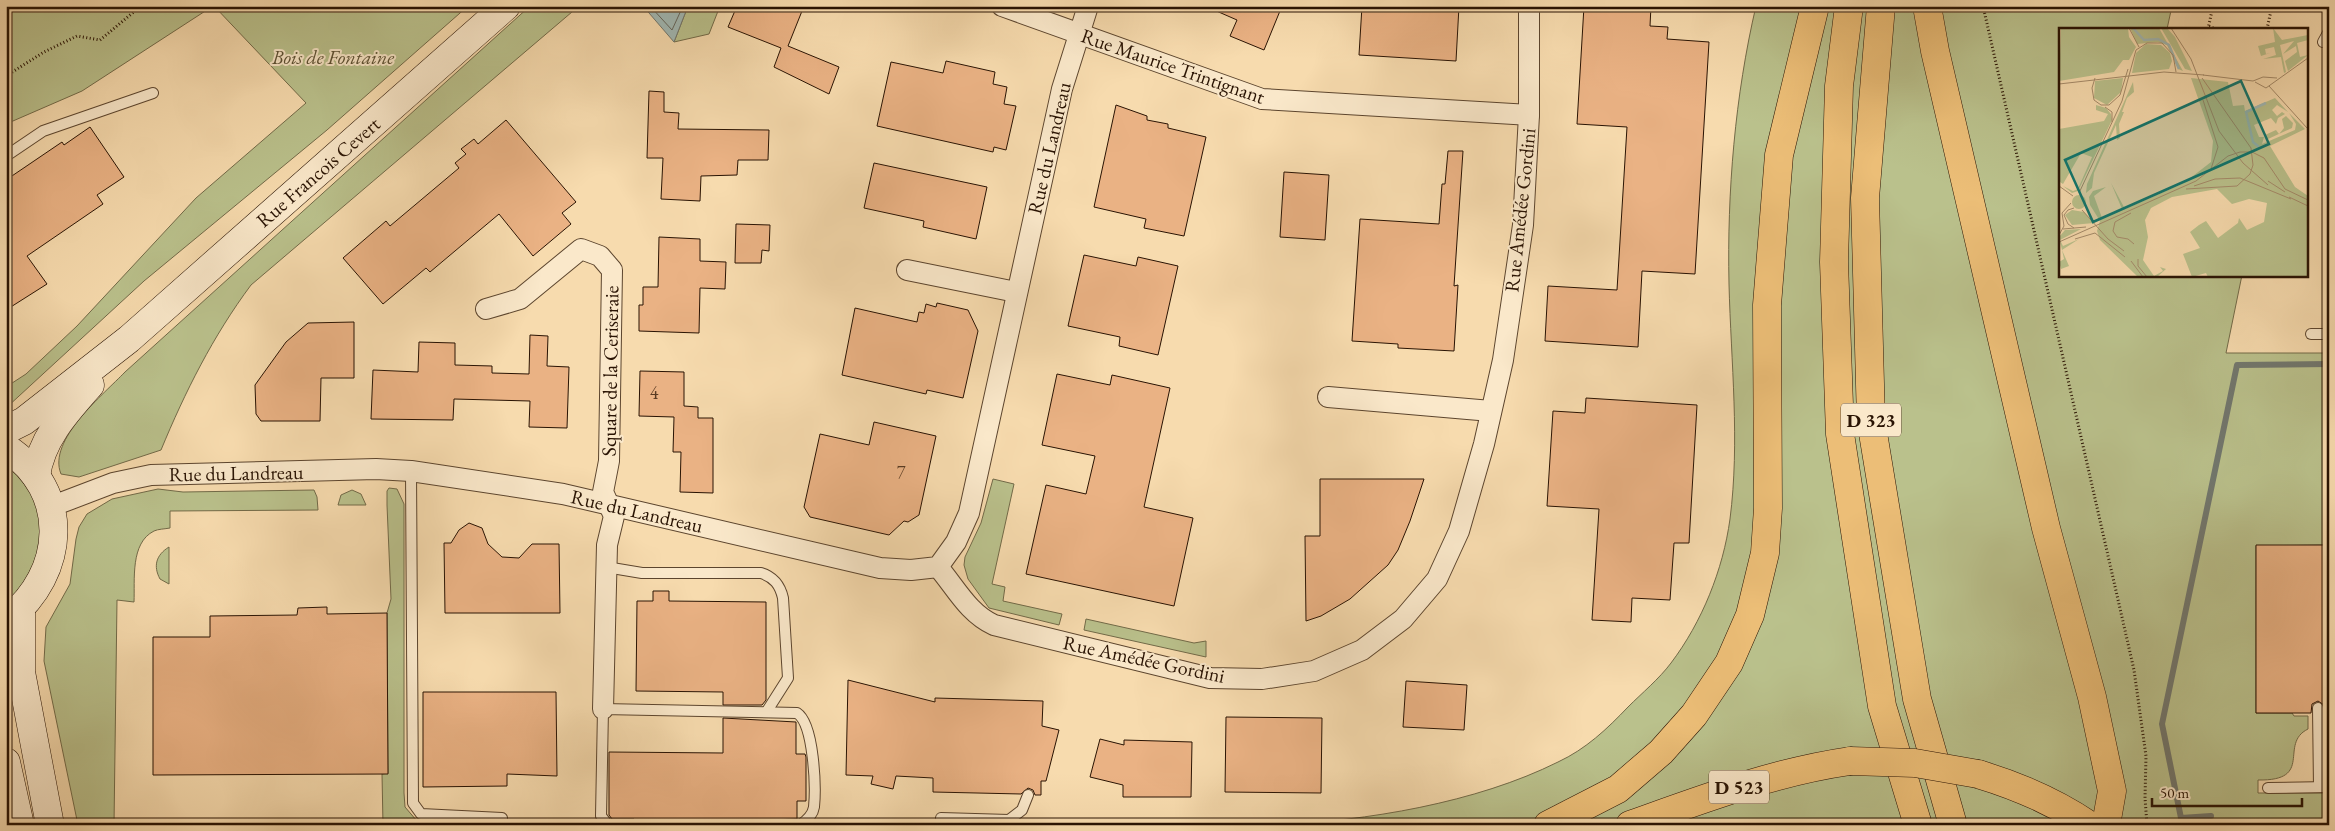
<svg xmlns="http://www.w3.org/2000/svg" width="2335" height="831" viewBox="0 0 2335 831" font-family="'EB Garamond',serif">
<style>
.green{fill:#bac18c;stroke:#726a48}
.water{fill:#a1b9b5;stroke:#71776e}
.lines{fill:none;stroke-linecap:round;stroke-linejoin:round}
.shore{stroke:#65665c;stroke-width:1}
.stream{stroke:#71776e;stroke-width:6}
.building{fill:#eab284;stroke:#291303}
.lane-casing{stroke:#5c452e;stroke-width:12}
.street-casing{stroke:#5c452e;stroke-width:22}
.secondary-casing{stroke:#291303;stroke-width:29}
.highway-casing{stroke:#291303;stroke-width:29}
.path{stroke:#291303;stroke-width:3;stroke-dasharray:1 2.5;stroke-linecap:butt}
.lane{stroke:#fae8ca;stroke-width:10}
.street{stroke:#fae8ca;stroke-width:20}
.secondary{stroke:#fae8ca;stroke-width:28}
.highway{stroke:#ecbe77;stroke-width:28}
.highway-bridge-casing{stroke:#291303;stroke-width:29;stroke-linecap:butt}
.highway-bridge{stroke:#ecbe77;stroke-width:28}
.labels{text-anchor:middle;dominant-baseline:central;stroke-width:4;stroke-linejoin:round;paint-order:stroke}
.number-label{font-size:18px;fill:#593b23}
.shield{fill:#fae8ca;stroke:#68533f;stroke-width:1}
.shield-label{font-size:19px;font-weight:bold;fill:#291303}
.park-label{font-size:20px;font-style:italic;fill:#5c5033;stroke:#fae8ca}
.street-label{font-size:20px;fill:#291303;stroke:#fae8ca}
.inset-river{fill:none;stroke:#a1b9b5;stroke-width:2.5}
.inset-road{fill:none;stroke:#a58b6a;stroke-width:1}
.view{fill:#0f766e;fill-opacity:0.15;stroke:#0f766e;stroke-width:2.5}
.inset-edge{fill:none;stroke:#291303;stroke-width:2.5}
</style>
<rect width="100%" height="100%" fill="#f7dbae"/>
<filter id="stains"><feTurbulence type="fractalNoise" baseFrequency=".004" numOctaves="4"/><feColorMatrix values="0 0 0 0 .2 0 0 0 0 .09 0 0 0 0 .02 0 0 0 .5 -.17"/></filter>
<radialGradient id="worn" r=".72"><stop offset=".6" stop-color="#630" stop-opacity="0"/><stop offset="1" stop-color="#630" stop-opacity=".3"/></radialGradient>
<!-- green -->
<g class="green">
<path d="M6,6H213L82,91L6,124Z"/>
<path d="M214,6H468L327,130L144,281L6,408V387L26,374L77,326L196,198L306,103Z"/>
<path d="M530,6H579L251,285C213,336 185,392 161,450L79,477L61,474C47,440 104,394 125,372Z"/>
<path d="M688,6H720L709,34L674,42Z"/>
<path d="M1756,6H2172L2167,29H2060V275H2242L2226,353H2329V545L2256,546V713H2292L2294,716H2308V729C2278,744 2315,781 2258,780V793H2329V825H1275C1366,821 1476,803 1558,762C1586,749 1607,729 1628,707C1642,693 1659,679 1671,663C1702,622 1723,570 1730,519C1740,441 1731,363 1729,284C1727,192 1735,96 1756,6Z"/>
<path d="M6,464C55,503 48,563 6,603Z"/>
<path d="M993,479L1014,484L992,584L1005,587L1003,601L1062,614L1059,625L989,608L968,579L964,565L965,557L981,523Z"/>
<path d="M389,488L397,489L404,504V793L405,807L417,821V825H383L382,774L388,773L387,613L391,599L387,505V491Z"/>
<path d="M158,489L183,492L314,490L317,497L318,510L170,511V528C165,529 158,529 154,531C130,543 135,580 134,602L117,600L114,825H78L44,661L46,627L70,584L76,539L79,527L87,514L112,499Z"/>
<path d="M352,490L361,494L366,505H338L341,495Z"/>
<path d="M169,547V584L160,579C153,566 156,555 169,547Z"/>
<path d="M1086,619L1194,643L1206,641V657L1084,630Z"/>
</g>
<!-- water -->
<path class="water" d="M643,6H688L674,42Z"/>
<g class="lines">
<!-- shore -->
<path class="shore" d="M650,6L672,30L683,6"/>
<!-- stream -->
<path class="stream" d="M2211,816L2181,818L2162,724L2237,365L2329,364"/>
</g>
<!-- building -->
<g class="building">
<path d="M737,6H804L788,46L839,67L829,94L774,67L781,48L728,27Z"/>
<path d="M1205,6H1282L1264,50L1230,36L1237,20Z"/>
<path d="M1362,6H1459L1456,61L1359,55Z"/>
<path d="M1584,6H1651L1650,26L1668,27L1667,39L1709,42L1695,274L1642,271L1638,347L1545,341L1548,286L1617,290L1627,127L1577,124Z"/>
<path d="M946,61L995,72L993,84L1007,87L1004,104L1016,106L1006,150L994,147L993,152L877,126L891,62L943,73Z"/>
<path d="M649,91L664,92V112L679,113L678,129L769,130L768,160H738L737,175L701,176L700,201L661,199L663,158H647Z"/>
<path d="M1116,105L1147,116V120L1168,124V128L1206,137L1184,236L1144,228L1146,219L1094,207Z"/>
<path d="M506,120L576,202L562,213L571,224L533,256L499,214L430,272L426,268L383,304L343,258L386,221L390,226L459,168L455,163L466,154L461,149L474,139L478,144Z"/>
<path d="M90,127L124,177L97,195L103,204L27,256L47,284L6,310V180L62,142L64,145Z"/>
<path d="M1448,151H1463L1454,286L1458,285L1454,351L1398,348V344L1352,341L1360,219L1439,224L1442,184H1445Z"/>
<path d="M874,163L987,187L976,239L923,227L924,221L864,208Z"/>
<path d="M1284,172L1329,175L1325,240L1280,237Z"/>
<path d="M736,224L770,225L769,251L762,250L761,263H735Z"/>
<path d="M659,237L700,239V261L726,262L725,289L700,288L699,333L639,331V305H643V287H658Z"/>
<path d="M1084,255L1136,266L1138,257L1178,266L1158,355L1119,346L1120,337L1068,326Z"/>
<path d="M937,303L968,310L978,331L963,398L927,390L926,394L842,375L855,308L917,322L919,312L924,313L926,304L936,307Z"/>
<path d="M354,322V378H321L320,421H261L256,414L255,385L286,342L308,323Z"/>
<path d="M530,335L548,336L547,366L569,367L567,428L529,427L530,401L454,399L453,420L371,419L373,370L418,372L419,342L455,343V365L492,366V373L529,374Z"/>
<path d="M640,371L684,372V406L698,407V418H713V493L680,492L681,452H673L674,417L639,416Z"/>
<path d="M1057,374L1110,385L1112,375L1170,388L1144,507L1193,518L1174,606L1026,574L1046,485L1086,494L1095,456L1042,445Z"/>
<path d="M1586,398L1697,405L1689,543H1674L1670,600L1632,598L1631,622L1592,620L1599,509L1547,506L1553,411L1585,413Z"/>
<path d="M874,422L936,436L919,515L908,522L904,521L889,535L810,517L804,507L820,434L869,445Z"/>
<path d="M1320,479H1424L1410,521L1398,550L1388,565L1350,599L1321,616L1306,621L1305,536H1320Z"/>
<path d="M469,523L482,528L488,544L502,557L519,558L532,544H559L560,613H445L444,543H451L459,530Z"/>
<path d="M2256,545H2329V713H2325L2324,705L2318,701L2312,704L2311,713H2256Z"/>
<path d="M653,591H669V601L766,602V700L762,705H723V692L636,691L637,601H653Z"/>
<path d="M327,607V614L387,613L388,774L153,775V637H210V616L297,615L298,608Z"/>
<path d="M848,680L935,702V698L1043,701L1042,726L1059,730L1046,781H1041V795H1035L1033,790L1028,788L1021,794L933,792V778L896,776L893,789L871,784L873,776L846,775Z"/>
<path d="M1406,681L1467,685L1464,730L1403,727Z"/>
<path d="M423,692H556L557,776L507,774V786L423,787Z"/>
<path d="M1226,717L1322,718L1321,793L1225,792Z"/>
<path d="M723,718L796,722V754H805L806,757V801H797V819L769,820V825H634V819H612L609,815V752L723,753Z"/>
<path d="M1100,739L1124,745V740L1192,742L1191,797H1123V785L1090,777Z"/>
</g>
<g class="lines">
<defs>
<g id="lane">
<path d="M2323,42L2329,31"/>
<path d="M6,156L43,131L153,93"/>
<path d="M2311,334H2329"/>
<path d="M411,471L413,803L421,814L502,818"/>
<path d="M606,567L642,573H761C774,577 780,585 783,598L788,678L767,711"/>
<path d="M2318,708L2319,787"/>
<path d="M2268,788L2329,787"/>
<path d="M941,818L1009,820L1022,810L1028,795"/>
<path d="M608,825L601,816L603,709L797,713C814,724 816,787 814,807C813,814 806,821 800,825"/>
</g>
<g id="street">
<path d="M1002,6L1262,99L1529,115"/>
<path d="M907,270L1016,292"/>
<path d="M486,309L520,299L581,249L600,256L612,270L609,461L603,492L614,516L607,545L603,709"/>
<path d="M1328,397L1491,411"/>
<path d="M50,507L113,483L151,475L376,469L411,471L563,494L880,568L911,570L938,567L956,542L969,513L1062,89L1088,6"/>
<path d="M938,567C956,588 968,613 994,625L1210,678L1262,679L1314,671L1362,650L1403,619L1437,579L1459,531L1484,444L1503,360L1523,225L1529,115V6"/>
</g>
<g id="secondary">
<path d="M6,430L24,421L129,339L506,6"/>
<path d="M6,448C72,491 66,573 8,619"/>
<path d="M36,476C41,439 66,412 90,385"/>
<path d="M21,608V672L50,825"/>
<path d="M6,762L20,825"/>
</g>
<g id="highway">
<path d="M1849,6L1839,86L1834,262L1840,434L1882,706L1918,825"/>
<path d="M1881,6L1865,198L1871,421L1917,699L1953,825"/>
<path d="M1927,6L1935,51L2046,528L2092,697L2112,791L2106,825"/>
<path d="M1978,774C2018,786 2055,802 2089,825"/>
<path d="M1548,825L1618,789L1661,752L1694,715L1729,663L1750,615L1765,553L1768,508L1767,305L1779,155L1815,6"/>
<path d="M1630,825C1703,799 1774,772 1850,761"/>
</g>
</defs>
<!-- lane casing -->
<use href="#lane" class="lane-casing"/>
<!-- street casing -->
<use href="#street" class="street-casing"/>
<!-- secondary casing -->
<use href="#secondary" class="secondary-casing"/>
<!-- highway casing -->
<use href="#highway" class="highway-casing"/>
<!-- path -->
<g class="path">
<path d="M1983,6L2134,670L2146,756L2145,798L2147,825"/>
<path d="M2209,27L2219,29"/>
<path d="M2208,29L2213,6"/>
<path d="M2267,29L2272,6"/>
<path d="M6,76L44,52L77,36L100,40L141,6"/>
</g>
<!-- lane -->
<use href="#lane" class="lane"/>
<!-- street -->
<use href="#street" class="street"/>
<!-- secondary -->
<use href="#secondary" class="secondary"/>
<!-- highway -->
<use href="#highway" class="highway"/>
<defs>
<path id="highway-bridge" d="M1850,761L1915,763L1978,774"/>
</defs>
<!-- highway-bridge casing -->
<use href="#highway-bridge" class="highway-bridge-casing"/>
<!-- highway-bridge -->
<use href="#highway-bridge" class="highway-bridge"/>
</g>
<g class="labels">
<!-- number labels -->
<g class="number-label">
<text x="654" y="392">4</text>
<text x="901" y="472">7</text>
</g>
<!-- shield labels -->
<g class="shield">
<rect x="1841" y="403.5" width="60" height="33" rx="4"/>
<rect x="1709" y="770.5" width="60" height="33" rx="4"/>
</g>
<g class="shield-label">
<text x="1871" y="420">D 323</text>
<text x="1739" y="787">D 523</text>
</g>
<!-- park labels -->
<g class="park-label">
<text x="333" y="57">Bois de Fontaine</text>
</g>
<!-- street labels -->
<g class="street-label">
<text transform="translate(1173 66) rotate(19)">Rue Maurice Trintignant</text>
<text transform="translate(1049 148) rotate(-77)">Rue du Landreau</text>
<text transform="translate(318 172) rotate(-41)">Rue Francois Cevert</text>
<text transform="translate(1520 210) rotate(-84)">Rue Amédée Gordini</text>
<text transform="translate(610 371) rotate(-89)">Square de la Ceriseraie</text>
<text transform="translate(236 473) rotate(-1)">Rue du Landreau</text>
<text transform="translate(637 511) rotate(13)">Rue du Landreau</text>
<text transform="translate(1144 659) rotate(12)">Rue Amédée Gordini</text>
</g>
</g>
<!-- overview -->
<g transform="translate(2059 28)">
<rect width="249" height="249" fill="#f7dbae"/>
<path d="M2,0H69L70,9L77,19L70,32H64L55,44L0,53ZM71,0H100L124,43L119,41L108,17L99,14L78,16ZM102,0H108L116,9L133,43L126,41ZM214,0L223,12L249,7V12L238,15L241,29L249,27L229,43L226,33L238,24L237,18L224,26L235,13L221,17L227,44L225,45L222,29L204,31L217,27L215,19L206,21L207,26L211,25L202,28L199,18L216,14ZM87,16L102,17L111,25L113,33L110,41L73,45L77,25ZM64,50L62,64L48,77L35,70L36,53ZM132,50L169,54L174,78L185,77L186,83L216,70L229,84L218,77L213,82L218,88L223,84L226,86L219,90L217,96L212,90L195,97L200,109H205L203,116L236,102L237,96L230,85L246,101L211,118L236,159L249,168V249H149L147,245L133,249L124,226L141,220L131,204L140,197L147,193L159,210L179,195L180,190L188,202L205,194L208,175L190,171L173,176L158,161L113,169L92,180L86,192L89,209L84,232L95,248L104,243L101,239L107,241L98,249H79L41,212L38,203L41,193L31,177L30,169L34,163L47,159L35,168L43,190L63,181L52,155L66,181L125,155L152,134L154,113ZM74,54L75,64L68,70L63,84H65L60,96L61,110L58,112L57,97L35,145L33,160L27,165L28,156ZM37,77L47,80L52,86L53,92L19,163L13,165L4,158L14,163L19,161L33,129L22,125L4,156L1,154L0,101L45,93L49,86L37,82ZM227,88L234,95L233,100L209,111L206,107L217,102L220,106L225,100L223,91ZM13 174a7 7 0 1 1 14 0a7 7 0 1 1-14 0ZM13,182L25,184L35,195L13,197L6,187ZM22,201L1,212L4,218L20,211L3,222L10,238L2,241L0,234L5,231L0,209L6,202Z" fill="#bac18c"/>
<path class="inset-river" d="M74,0L85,12L99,11L110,17L120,41M200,119L194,114L187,84L207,75"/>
<path class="inset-road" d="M70,0L80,19M112,0L132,31L160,103L184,135L209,157M77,22L88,15H103L114,27L117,44M144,47L194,53L204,49L218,50M36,50L33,60L35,72L42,77H50L61,67L69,41M196,54L207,60L249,30M0,56L105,44L145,47M210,58L248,100M144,72L159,119L152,141M46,79L53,84V94M209,153L226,164M0,158L14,168M135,158L156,151L181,150L232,171M127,161L178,158L191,146L194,137L192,120L143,50M20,165L63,73L77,22M230,169L249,178M23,182L49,211L65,223M72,185L56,194L54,203L58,209L69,211L75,216M15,200L9,196L5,187L9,182L15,180M4,201L27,199M0,207L5,198L3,185L12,175M16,211L36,205L66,229M0,214L137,153L169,128L181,124H193L205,130L226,161L249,172M79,231V238L88,249M72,233L84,249"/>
<path class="view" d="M182,53L210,116L34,194L6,132Z"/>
<rect width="249" height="249" class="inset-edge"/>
</g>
<!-- margin -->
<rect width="2335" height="831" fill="none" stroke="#f7dbae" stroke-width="25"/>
<rect x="8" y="8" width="2320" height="816" fill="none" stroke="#291303" stroke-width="2.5"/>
<rect x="12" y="12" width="2310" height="806" fill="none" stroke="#291303"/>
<!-- scale -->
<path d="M2152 798v8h150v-8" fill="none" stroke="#291303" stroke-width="2.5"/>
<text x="2160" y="798" font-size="15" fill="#291303" stroke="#fae8ca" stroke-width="4" paint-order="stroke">50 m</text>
<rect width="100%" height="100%" filter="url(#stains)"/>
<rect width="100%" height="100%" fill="url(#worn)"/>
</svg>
